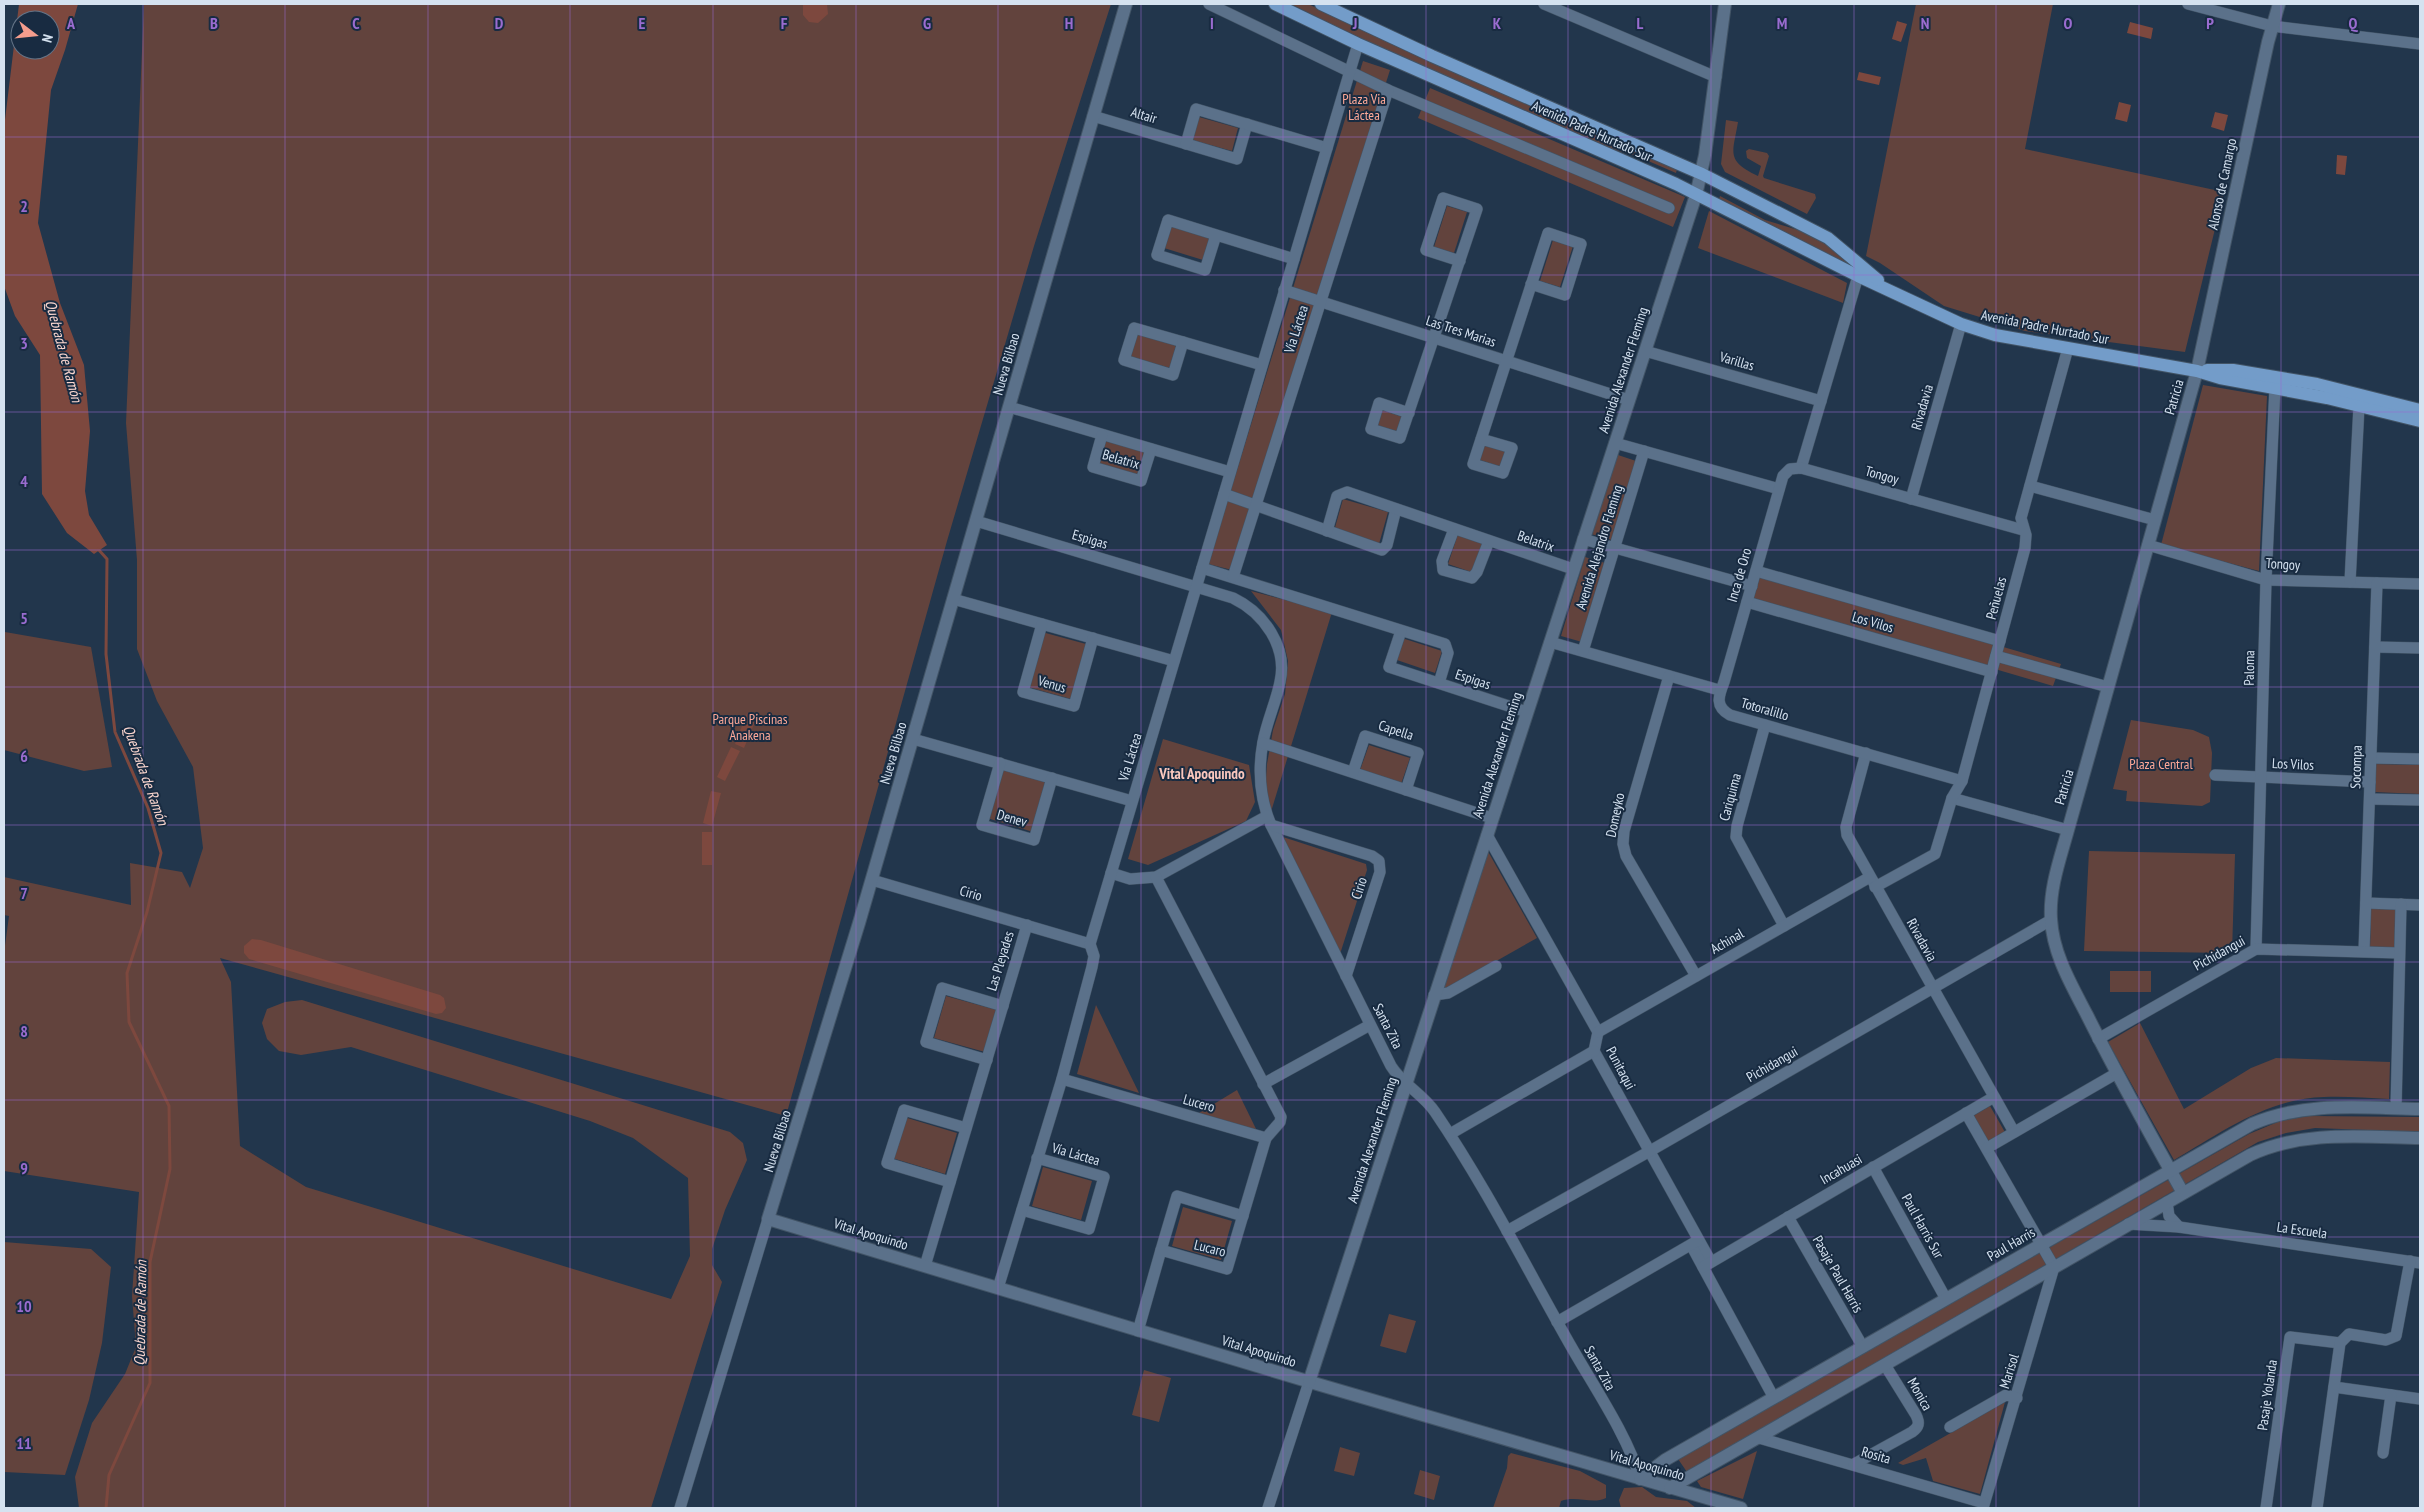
<svg xmlns="http://www.w3.org/2000/svg" width="2424" height="1512" viewBox="0 0 2424 1512" font-family="'PT Sans Narrow',sans-serif">
<style>
.green{fill:#62433d}
.water{fill:#7d483e;fill-rule:evenodd}
.lines{fill:none;stroke-linecap:round;stroke-linejoin:round}
.stream{stroke:#7d483e;stroke-width:3}
.minor-casing{stroke:#425466;stroke-width:12}
.tertiary-casing{stroke:#425466;stroke-width:14}
.secondary-casing{stroke:#425466;stroke-width:14}
.primary-casing{stroke:#425466;stroke-width:14}
.minor{stroke:#5b718a;stroke-width:11}
.tertiary{stroke:#5b718a;stroke-width:12}
.secondary{stroke:#5b718a;stroke-width:12}
.primary{stroke:#739cc9;stroke-width:12}
.grid{fill:none;stroke:#9a6cd0;stroke-width:1;stroke-opacity:0.55}
.labels{text-anchor:middle;dominant-baseline:central;stroke-width:4;stroke-linejoin:round;paint-order:stroke}
.park-label{font-size:14px;fill:#fea998;stroke:#182b41}
.street-label{font-size:14px;fill:#d5e2f0;stroke:#182b41}
.water-label{font-size:15px;font-style:italic;fill:#f9d5ce;stroke:#182b41}
.neighbourhood-label{font-size:15px;font-weight:bold;fill:#fac7bd;stroke:#182b41}
.grid-label{font-size:16px;text-anchor:middle;font-weight:bold;fill:#9a6cd0;stroke:#182b41;stroke-width:4;stroke-linejoin:round;paint-order:stroke}
</style>
<rect width="100%" height="100%" fill="#22364c"/>
<!-- green -->
<g class="green">
<path d="M144,4H1111L1034,246L947,541L786,1116L220,958L231,982L240,1146L306,1187L671,1299L690,1256L688,1178L633,1138L590,1121L351,1047L301,1055L279,1051L267,1039L262,1023L267,1009L285,1002L302,1000L730,1132L743,1143L747,1160L725,1210L712,1249V1265L722,1282L651,1508H79L75,1477L92,1423L125,1374L136,1347L132,1296L139,1192L4,1171V953L9,916L4,915V877L131,905L130,863L182,872L190,888L203,848L193,767L157,701L137,649V560L126,423Z"/>
<path d="M1291,4H1308L1439,65L1677,169L1676,173L1639,157L1606,147L1370,44Z"/>
<path d="M1916,4H2053L2025,149L2224,192L2185,352L2025,331L1944,306L1880,263L1866,256Z"/>
<path d="M1363,61L1390,70L1232,570L1208,564Z"/>
<path d="M1430,88L1685,197L1673,227L1418,118Z"/>
<path d="M1199,117L1238,128L1232,151L1192,140Z"/>
<path d="M1726,120L1738,122C1733,153 1725,160 1758,176L1761,166L1747,158L1746,151L1749,149L1767,153L1769,156L1763,176L1764,178L1815,194L1816,198L1807,214L1725,172L1721,164Z"/>
<path d="M1720,196L1765,220L1805,232L1833,248L1852,266L1719,199Z"/>
<path d="M1447,206L1467,212L1454,253L1434,247Z"/>
<path d="M1709,211L1847,283L1843,303L1698,248Z"/>
<path d="M1170,225L1210,237L1203,260L1164,248Z"/>
<path d="M1553,240L1573,246L1560,287L1540,281Z"/>
<path d="M1137,334L1176,345L1170,368L1130,357Z"/>
<path d="M2203,385L2267,396L2259,571L2161,545Z"/>
<path d="M1382,410L1403,417L1398,433L1377,426Z"/>
<path d="M1105,441L1145,452L1138,475L1099,464Z"/>
<path d="M1485,444L1506,450L1501,467L1480,460Z"/>
<path d="M1615,454L1636,461L1612,540L1591,534Z"/>
<path d="M1343,499L1388,512L1379,544L1334,531Z"/>
<path d="M1458,534L1484,543L1474,573L1448,564Z"/>
<path d="M1585,557L1605,563L1582,642L1561,636Z"/>
<path d="M1758,575L2061,664L2053,686L1753,598Z"/>
<path d="M1251,591L1332,612L1270,815L1265,790L1267,764L1273,730L1285,694L1288,661L1281,630Z"/>
<path d="M5,632L91,647L112,767L84,771L4,750Z"/>
<path d="M1042,632L1086,644L1071,699L1028,687Z"/>
<path d="M1402,638L1442,651L1435,673L1394,659Z"/>
<path d="M2131,720L2193,730L2209,737L2212,753L2210,802L2202,806L2126,801L2127,791L2113,789Z"/>
<path d="M1163,739L1249,765L1255,802L1246,821L1148,865L1128,859Z"/>
<path d="M1369,745L1410,758L1400,787L1359,773Z"/>
<path d="M2374,764L2420,765V794L2374,792Z"/>
<path d="M1003,766L1049,780L1033,832L987,818Z"/>
<path d="M1283,837L1366,864L1367,870L1340,954Z"/>
<path d="M1486,848L1537,938L1438,994Z"/>
<path d="M2089,851L2235,854L2232,953L2084,951Z"/>
<path d="M2371,909H2396L2395,947H2370Z"/>
<rect x="2110" y="971" width="41" height="21"/>
<path d="M946,996L997,1010L985,1052L934,1038Z"/>
<path d="M1096,1005L1139,1093L1077,1074Z"/>
<path d="M2140,1023L2184,1109L2251,1068L2276,1058L2390,1062L2389,1099C2367,1098 2345,1096 2324,1097C2268,1098 2220,1133 2174,1160L2108,1042Z"/>
<path d="M1237,1090L1257,1131L1199,1113Z"/>
<path d="M1990,1106L2006,1134L1989,1144L1973,1116Z"/>
<path d="M2308,1116L2420,1117V1132L2315,1128L2286,1133L2258,1142L1687,1472L1678,1459L2249,1134L2280,1121Z"/>
<path d="M904,1117L957,1133L945,1174L892,1158Z"/>
<path d="M1043,1167L1092,1181L1081,1220L1032,1206Z"/>
<path d="M1183,1207L1232,1221L1221,1260L1172,1246Z"/>
<path d="M4,1242L91,1249L111,1267L102,1343L89,1400L65,1475L4,1472Z"/>
<path d="M1389,1314L1416,1321L1406,1353L1380,1346Z"/>
<path d="M1144,1370L1171,1378L1159,1422L1132,1415Z"/>
<path d="M2005,1402L1980,1494L1933,1481L1926,1458L1903,1465L1898,1463Z"/>
<path d="M1340,1447L1360,1453L1354,1476L1334,1471Z"/>
<path d="M1757,1451L1743,1499L1701,1487L1697,1481Z"/>
<path d="M1511,1453L1580,1471L1606,1485V1498C1592,1505 1577,1495 1561,1501L1559,1508H1493L1507,1468L1508,1456Z"/>
<path d="M1420,1470L1440,1476L1434,1500L1414,1494Z"/>
<path d="M1642,1487L1656,1497L1687,1501L1696,1508H1621L1619,1500L1624,1488Z"/>
</g>
<!-- water -->
<g class="water">
<path d="M19,4H78L65,50L51,90L38,223L60,303L84,365L90,431L85,491L89,515L107,545L94,554L67,533L42,494L40,355L15,316L4,286V128ZM20,20H50V50H20Z"/>
<path d="M803,4H827L828,14L818,23L809,22L803,15Z"/>
<path d="M1897,21L1907,24L1901,42L1892,39Z"/>
<path d="M2130,22L2153,28L2151,39L2127,33Z"/>
<path d="M1859,72L1881,77L1879,85L1857,80Z"/>
<path d="M2119,102L2131,105L2127,122L2115,119Z"/>
<path d="M2215,112L2228,115L2224,131L2211,127Z"/>
<path d="M2337,155L2347,156L2345,175L2336,174Z"/>
<path d="M747,713L757,717L744,748L735,744Z"/>
<path d="M731,747L740,751L725,781L717,777Z"/>
<path d="M711,791L721,793L712,826L703,823Z"/>
<rect x="702" y="832" width="10" height="33"/>
<path d="M252,939L261,940L440,995L444,998L446,1008L442,1013L436,1014L249,959L244,953V946Z"/>
</g>
<g class="lines">
<!-- stream -->
<path class="stream" d="M98,549L107,559L106,654L115,732L148,808L161,853L147,912L127,973L129,1022L169,1106L170,1169L150,1262V1383L109,1475L106,1508"/>
<defs>
<g id="minor">
<path d="M1209,4L1388,90L1669,208"/>
<path d="M1544,4L1716,77"/>
<path d="M2188,4L2272,26L2420,44"/>
<path d="M1093,116L1237,159L1247,124"/>
<path d="M1186,144L1196,109L1327,148"/>
<path d="M1216,235L1205,270L1157,255L1168,220L1294,259"/>
<path d="M1284,290L1629,400"/>
<path d="M1134,328L1183,342L1173,375L1124,360Z"/>
<path d="M1183,342L1262,365"/>
<path d="M1645,351L1821,401"/>
<path d="M1009,407L1230,472"/>
<path d="M1409,413L1379,403L1371,429L1400,438L1477,209L1443,198L1426,250L1460,261"/>
<path d="M1102,435L1093,467L1141,481L1151,449"/>
<path d="M1481,439L1512,448L1503,473L1473,464C1498,387 1523,310 1548,233L1581,244L1565,295L1531,284"/>
<path d="M1615,443L1779,489"/>
<path d="M1801,468L1858,276"/>
<path d="M2030,486L2155,520"/>
<path d="M1224,494L1382,550L1387,545L1396,509"/>
<path d="M1911,499L1961,324"/>
<path d="M976,521L1233,598C1264,613 1288,647 1280,682C1276,702 1267,721 1263,742C1258,769 1260,799 1271,825L1391,1066C1402,1084 1423,1094 1435,1112C1486,1187 1527,1269 1572,1348C1593,1385 1629,1438 1640,1479"/>
<path d="M1454,529L1442,561L1443,570L1472,578L1477,572L1489,541"/>
<path d="M1327,531L1337,496L1347,492L1573,569"/>
<path d="M1583,539L1752,586"/>
<path d="M2148,545L2266,580L2420,584"/>
<path d="M1202,568L1445,644L1448,653L1439,683"/>
<path d="M1756,571L2000,641"/>
<path d="M1233,577L1388,90"/>
<path d="M2350,582L2359,406"/>
<path d="M953,599L1174,661"/>
<path d="M1747,602L1992,672"/>
<path d="M1042,624L1023,692L1074,706L1093,638"/>
<path d="M1401,631L1389,667L1527,712"/>
<path d="M1550,642L1719,690"/>
<path d="M2375,647L2420,648"/>
<path d="M1583,651L1644,451"/>
<path d="M1996,656L2108,687"/>
<path d="M1669,676L1624,831L1623,844L1626,856L1696,976"/>
<path d="M1765,725L1737,826L1736,837L1784,926"/>
<path d="M913,739L1132,801"/>
<path d="M1263,743L1492,818"/>
<path d="M1866,753L1846,827L1847,835L2014,1132"/>
<path d="M2371,758L2420,759"/>
<path d="M1000,763L982,825L1034,840L1052,778"/>
<path d="M1353,772L1365,736L1418,753L1406,790"/>
<path d="M2215,775L2370,782"/>
<path d="M1962,781L1730,715C1714,706 1719,695 1724,682L1783,476L1790,469L1801,468L2023,530"/>
<path d="M1952,798L2068,830"/>
<path d="M2370,799L2420,800"/>
<path d="M1271,825L1372,856L1379,861L1380,872L1346,976"/>
<path d="M1487,835L1598,1032L1594,1051L1711,1262"/>
<path d="M1111,873L1130,879L1156,877L1267,816"/>
<path d="M872,880L1090,944"/>
<path d="M1875,887L1935,854L1952,798L1962,781L2025,548L2026,535L2021,518L2068,348"/>
<path d="M2366,903L2420,905"/>
<path d="M2256,949L2266,580L2275,387"/>
<path d="M2364,951L2377,583"/>
<path d="M1434,995L1448,993L1496,966"/>
<path d="M1598,1032L1870,877"/>
<path d="M2098,1039L2256,949L2399,953"/>
<path d="M987,1060L926,1042L942,988L1003,1006"/>
<path d="M1062,1079L1266,1138"/>
<path d="M1263,1084L1370,1025"/>
<path d="M2396,1108L2401,904"/>
<path d="M1966,1113L2054,1267L1983,1508"/>
<path d="M1450,1134L1594,1051"/>
<path d="M1987,1148L2117,1073"/>
<path d="M1873,1167L1946,1299"/>
<path d="M950,1182L887,1163L904,1110L966,1128"/>
<path d="M2167,1202L2169,1216L2179,1227"/>
<path d="M1022,1210L1089,1229L1104,1177L1037,1158"/>
<path d="M1788,1217L1863,1347"/>
<path d="M2128,1224L2179,1227L2420,1263"/>
<path d="M1507,1231L1650,1151L2051,920"/>
<path d="M1691,1245L1774,1398"/>
<path d="M1161,1250L1177,1196L1243,1216"/>
<path d="M925,1266L1027,925"/>
<path d="M1703,1267L1994,1097"/>
<path d="M998,1288L1062,1079L1092,967L1094,956L1090,944L1358,44"/>
<path d="M1557,1322L1697,1241"/>
<path d="M1138,1331L1161,1250L1227,1269L1266,1138L1280,1122L1281,1117L1156,877"/>
<path d="M2334,1387L2420,1399"/>
<path d="M1950,1427L2006,1395L2017,1398"/>
<path d="M1759,1438L1984,1503"/>
<path d="M2383,1453L2391,1395"/>
<path d="M1854,1464L1912,1432C1919,1427 1920,1423 1916,1415L1885,1365"/>
<path d="M680,1508L768,1219"/>
<path d="M1268,1508L1309,1382"/>
<path d="M2266,1508L2290,1337L2340,1343"/>
<path d="M2317,1508L2340,1343L2349,1334L2386,1340L2396,1336L2410,1261"/>
</g>
<g id="tertiary">
<path d="M1126,4L859,923L768,1219L1317,1384L1741,1508"/>
<path d="M2183,1193C2150,1134 2117,1075 2087,1015C2071,984 2053,954 2051,919C2049,889 2060,859 2068,830L2197,371L2268,42L2279,4"/>
<path d="M1309,1382L1696,195"/>
<path d="M1640,1479L1665,1460L2252,1124C2305,1101 2364,1108 2420,1109"/>
<path d="M1670,1488L2250,1155C2304,1130 2362,1137 2420,1138"/>
</g>
<path id="secondary" d="M1696,195L1705,155L1725,4"/>
<g id="primary">
<path d="M1275,4L1358,44L1676,184L1858,276L1961,324L1995,335L2197,371L2220,378L2327,398L2420,421"/>
<path d="M1321,4L1432,56L1702,174L1828,238L1878,280"/>
<path d="M2207,370H2233L2317,384L2420,410"/>
</g>
</defs>
<!-- minor casing -->
<use href="#minor" class="minor-casing"/>
<!-- tertiary casing -->
<use href="#tertiary" class="tertiary-casing"/>
<!-- secondary casing -->
<use href="#secondary" class="secondary-casing"/>
<!-- primary casing -->
<use href="#primary" class="primary-casing"/>
<!-- minor -->
<use href="#minor" class="minor"/>
<!-- tertiary -->
<use href="#tertiary" class="tertiary"/>
<!-- secondary -->
<use href="#secondary" class="secondary"/>
<!-- primary -->
<use href="#primary" class="primary"/>
</g>
<!-- grid -->
<path class="grid" d="M143,4V1508M285,4V1508M428,4V1508M570,4V1508M713,4V1508M856,4V1508M998,4V1508M1141,4V1508M1283,4V1508M1426,4V1508M1568,4V1508M1711,4V1508M1854,4V1508M1996,4V1508M2139,4V1508M2281,4V1508M4,137H2420M4,275H2420M4,412H2420M4,550H2420M4,687H2420M4,825H2420M4,962H2420M4,1100H2420M4,1237H2420M4,1375H2420"/>
<g class="labels">
<!-- park labels -->
<g class="park-label">
<text x="1364" y="99">Plaza Via<tspan x="1364" dy="16">Láctea</tspan></text>
<text x="750" y="719">Parque Piscinas<tspan x="750" dy="16">Anakena</tspan></text>
<text x="2161" y="764">Plaza Central</text>
</g>
<!-- street labels -->
<g class="street-label">
<text transform="translate(1144 115) rotate(17)">Altair</text>
<text transform="translate(1592 131) rotate(24)">Avenida Padre Hurtado Sur</text>
<text transform="translate(2222 184) rotate(-78)">Alonso de Camargo</text>
<text transform="translate(2045 327) rotate(11)">Avenida Padre Hurtado Sur</text>
<text transform="translate(1296 329) rotate(-72)">Vía Láctea</text>
<text transform="translate(1461 331) rotate(18)">Las Tres Marias</text>
<text transform="translate(1737 361) rotate(16)">Varillas</text>
<text transform="translate(1006 364) rotate(-74)">Nueva Bilbao</text>
<text transform="translate(1623 370) rotate(-72)">Avenida Alexander Fleming</text>
<text transform="translate(2174 397) rotate(-74)">Patricia</text>
<text transform="translate(1922 407) rotate(-74)">Rivadavia</text>
<text transform="translate(1121 459) rotate(16)">Belatrix</text>
<text transform="translate(1882 475) rotate(16)">Tongoy</text>
<text transform="translate(1090 539) rotate(16)">Espigas</text>
<text transform="translate(1536 541) rotate(19)">Belatrix</text>
<text transform="translate(1599 547) rotate(-73)">Avenida Alejandro Fleming</text>
<text transform="translate(2283 564) rotate(4)">Tongoy</text>
<text transform="translate(1739 575) rotate(-74)">Inca de Oro</text>
<text transform="translate(1996 598) rotate(-75)">Peñuelas</text>
<text transform="translate(1873 622) rotate(16)">Los Vilos</text>
<text transform="translate(2249 668) rotate(-89)">Paloma</text>
<text transform="translate(1473 679) rotate(18)">Espigas</text>
<text transform="translate(1052 684) rotate(16)">Venus</text>
<text transform="translate(1765 709) rotate(16)">Totoralillo</text>
<text transform="translate(1396 730) rotate(18)">Capella</text>
<text transform="translate(893 753) rotate(-74)">Nueva Bilbao</text>
<text transform="translate(1497 755) rotate(-72)">Avenida Alexander Fleming</text>
<text transform="translate(1130 757) rotate(-73)">Vía Láctea</text>
<text transform="translate(2293 764) rotate(3)">Los Vilos</text>
<text transform="translate(2356 767) rotate(-88)">Socompa</text>
<text transform="translate(2064 787) rotate(-74)">Patricia</text>
<text transform="translate(1730 797) rotate(-75)">Cariquima</text>
<text transform="translate(1615 815) rotate(-78)">Domeyko</text>
<text transform="translate(1012 818) rotate(16)">Denev</text>
<text transform="translate(1359 888) rotate(-72)">Cirio</text>
<text transform="translate(971 893) rotate(16)">Cirio</text>
<text transform="translate(1922 940) rotate(61)">Rivadavia</text>
<text transform="translate(1727 941) rotate(-30)">Achinal</text>
<text transform="translate(2219 953) rotate(-29)">Pichidangui</text>
<text transform="translate(1000 961) rotate(-73)">Las Pleyades</text>
<text transform="translate(1388 1026) rotate(63)">Santa Zita</text>
<text transform="translate(1772 1064) rotate(-30)">Pichidangui</text>
<text transform="translate(1621 1068) rotate(62)">Punitaqui</text>
<text transform="translate(1199 1103) rotate(16)">Lucero</text>
<text transform="translate(1372 1140) rotate(-72)">Avenida Alexander Fleming</text>
<text transform="translate(777 1141) rotate(-73)">Nueva Bilbao</text>
<text transform="translate(1076 1154) rotate(16)">Vía Láctea</text>
<text transform="translate(1841 1169) rotate(-30)">Incahuasi</text>
<text transform="translate(1923 1226) rotate(61)">Paul Harris Sur</text>
<text transform="translate(2302 1230) rotate(8)">La Escuela</text>
<text transform="translate(871 1234) rotate(17)">Vital Apoquindo</text>
<text transform="translate(2011 1244) rotate(-30)">Paul Harris</text>
<text transform="translate(1210 1248) rotate(14)">Lucaro</text>
<text transform="translate(1838 1274) rotate(60)">Pasaje Paul Harris</text>
<text transform="translate(1259 1351) rotate(17)">Vital Apoquindo</text>
<text transform="translate(1600 1368) rotate(61)">Santa Zita</text>
<text transform="translate(2009 1371) rotate(-73)">Marisol</text>
<text transform="translate(1920 1394) rotate(60)">Monica</text>
<text transform="translate(2267 1395) rotate(-82)">Pasaje Yolanda</text>
<text transform="translate(1876 1455) rotate(16)">Rosita</text>
<text transform="translate(1647 1465) rotate(16)">Vital Apoquindo</text>
</g>
<!-- water labels -->
<g class="water-label">
<text transform="translate(64 351) rotate(75)">Quebrada de Ramón</text>
<text transform="translate(146 775) rotate(70)">Quebrada de Ramón</text>
<text transform="translate(140 1313) rotate(-89)">Quebrada de Ramón</text>
</g>
<!-- neighbourhood labels -->
<g class="neighbourhood-label">
<text x="1202" y="773">Vital Apoquindo</text>
</g>
</g>
<g class="grid-label">
<text x="71" y="29">A</text>
<text x="214" y="29">B</text>
<text x="356" y="29">C</text>
<text x="499" y="29">D</text>
<text x="642" y="29">E</text>
<text x="784" y="29">F</text>
<text x="927" y="29">G</text>
<text x="1069" y="29">H</text>
<text x="1212" y="29">I</text>
<text x="1355" y="29">J</text>
<text x="1497" y="29">K</text>
<text x="1640" y="29">L</text>
<text x="1782" y="29">M</text>
<text x="1925" y="29">N</text>
<text x="2068" y="29">O</text>
<text x="2210" y="29">P</text>
<text x="2353" y="29">Q</text>
<text x="24" y="212">2</text>
<text x="24" y="349">3</text>
<text x="24" y="487">4</text>
<text x="24" y="624">5</text>
<text x="24" y="762">6</text>
<text x="24" y="899">7</text>
<text x="24" y="1037">8</text>
<text x="24" y="1174">9</text>
<text x="24" y="1312">10</text>
<text x="24" y="1449">11</text>
</g>
<!-- border -->
<rect width="2424" height="1512" fill="none" stroke="#d5e2f0" stroke-width="10"/>
<!-- north arrow -->
<g transform="translate(35 35) rotate(106)"><circle r="24" fill="#182b41" stroke="#647487"/>
<path d="M0-4L9 19L0 12L-9 19Z" fill="#f49d8d"/>
<text y="-8" font-size="14" font-weight="bold" text-anchor="middle" fill="#d5e2f0">N</text>
</g>
</svg>
